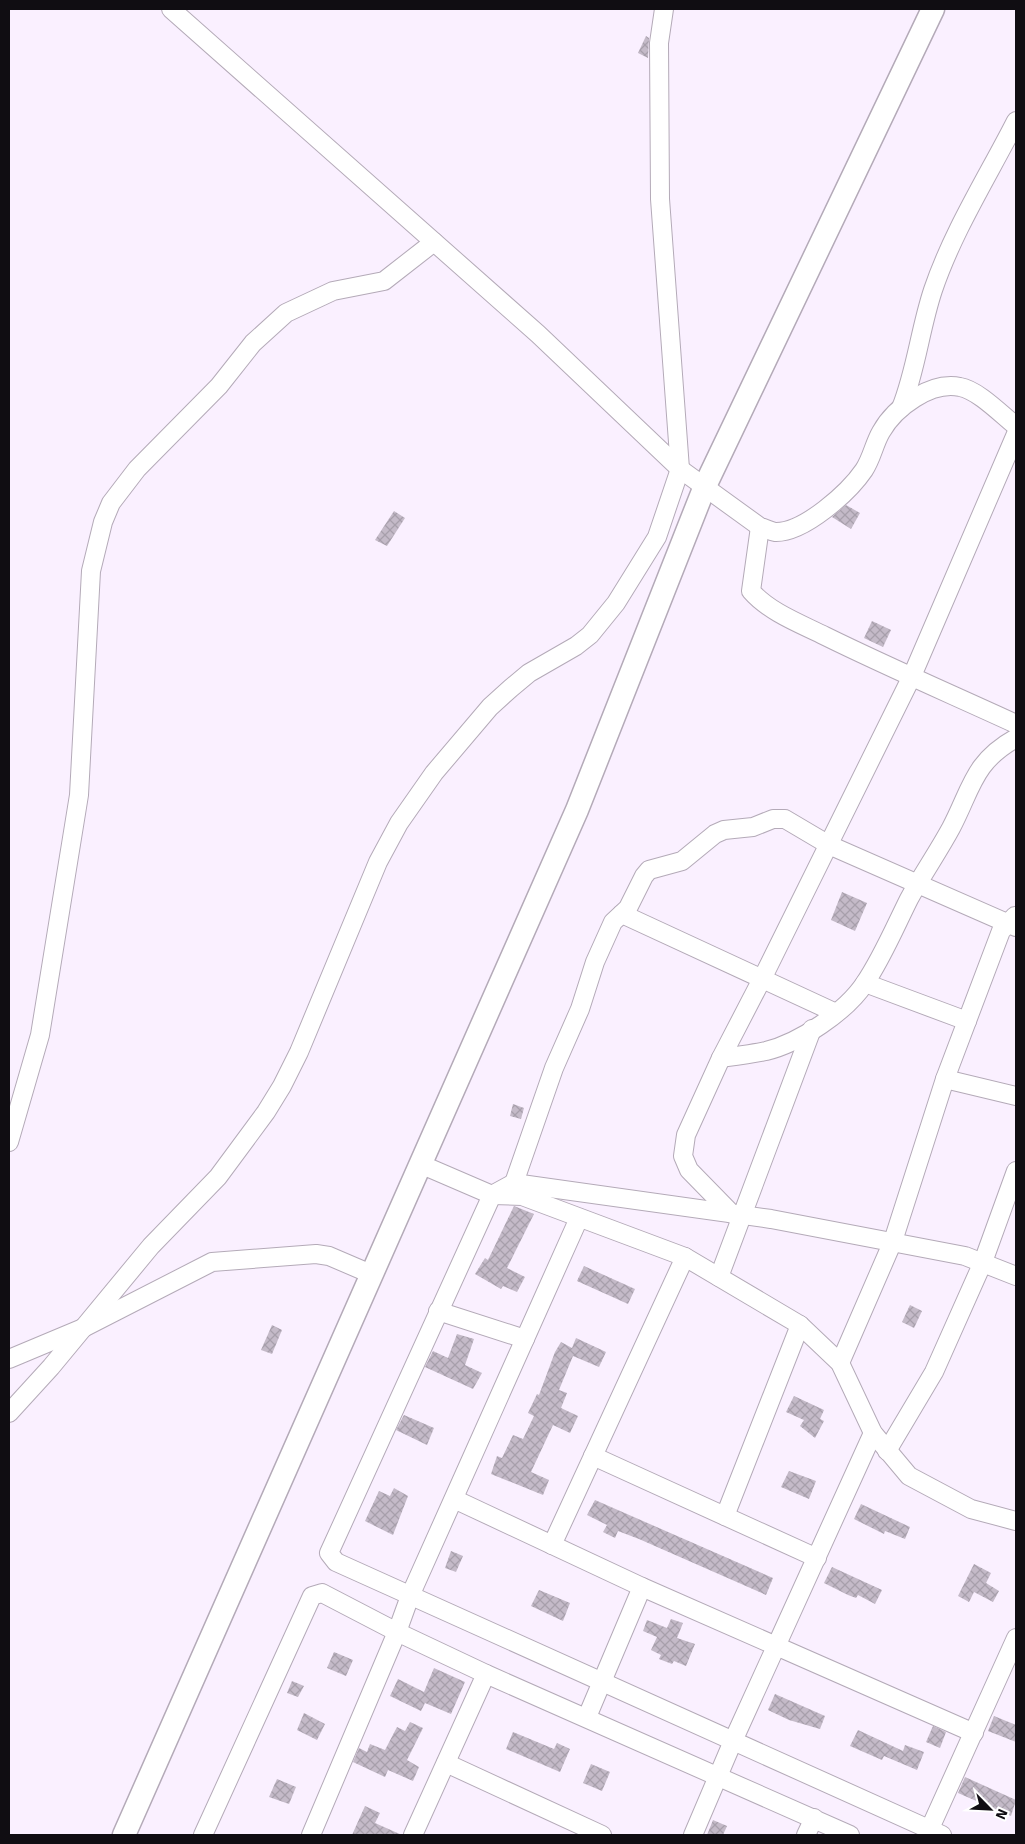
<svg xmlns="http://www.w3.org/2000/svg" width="1025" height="1844" viewBox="0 0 1025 1844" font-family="Signika,sans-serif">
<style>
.building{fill:url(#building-cross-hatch)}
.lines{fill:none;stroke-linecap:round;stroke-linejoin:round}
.minor-casing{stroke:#b4aab8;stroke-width:20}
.major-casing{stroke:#b4aab8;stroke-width:25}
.minor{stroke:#fff;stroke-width:18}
.major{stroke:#fff;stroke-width:22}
</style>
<defs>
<pattern id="building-cross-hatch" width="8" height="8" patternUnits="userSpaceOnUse" patternTransform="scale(1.25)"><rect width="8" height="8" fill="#c4bac8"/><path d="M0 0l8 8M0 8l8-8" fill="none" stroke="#a79fab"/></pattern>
</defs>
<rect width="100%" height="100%" fill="#faf0ff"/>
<!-- building -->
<g class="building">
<path d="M646,36L649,38L648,58L638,53Z"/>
<path d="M846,505L860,513L851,529L832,517Z"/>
<path d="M394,511L405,518L387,546L375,540Z"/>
<path d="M872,621L891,630L883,647L864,638Z"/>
<path d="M842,892L867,903L855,931L831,920Z"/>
<path d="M513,1104L524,1108L521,1119L510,1116Z"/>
<path d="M514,1206L534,1214L507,1268L525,1277L517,1292L503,1286L501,1289L475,1274L485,1258L488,1260Z"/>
<path d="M584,1266L635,1289L628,1304L577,1281Z"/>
<path d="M910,1305L922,1311L914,1328L902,1322Z"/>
<path d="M272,1325L282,1330L272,1354L261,1350Z"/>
<path d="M457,1334L474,1339L465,1365L482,1373L473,1389L425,1367L433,1351L448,1358Z"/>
<path d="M576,1338L606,1352L599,1367L573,1356L559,1390L567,1393L561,1408L578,1416L570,1433L553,1425L531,1472L549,1480L543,1495L491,1474L497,1456L502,1458L513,1435L523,1439L534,1416L528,1413L537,1394L539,1395L555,1352L561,1342L572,1348Z"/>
<path d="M794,1396L824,1410L820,1419L824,1421L815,1438L800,1426L804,1420L786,1412Z"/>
<path d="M404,1415L434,1428L427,1445L396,1430Z"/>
<path d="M789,1471L816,1481L809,1499L781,1487Z"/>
<path d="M394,1488L408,1496L393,1535L365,1521L379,1491L390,1496Z"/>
<path d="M595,1500L773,1578L766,1595L639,1539L618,1531L615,1538L603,1532L607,1525L587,1515Z"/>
<path d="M861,1504L910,1527L905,1539L885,1531L884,1534L854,1519Z"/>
<path d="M451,1551L463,1556L456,1572L445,1568Z"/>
<path d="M974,1564L991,1573L986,1583L999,1591L993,1602L974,1592L969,1602L958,1596Z"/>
<path d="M832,1567L882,1590L875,1604L858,1595L856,1598L848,1595L824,1583Z"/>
<path d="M539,1590L570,1603L563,1621L531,1606Z"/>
<path d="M671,1619L683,1623L677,1638L695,1644L686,1666L674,1661L672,1664L659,1659L661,1655L651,1650L657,1637L643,1631L647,1620L667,1628Z"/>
<path d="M334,1652L353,1660L346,1676L327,1668Z"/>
<path d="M434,1668L465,1682L451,1714L425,1703L421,1711L390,1696L398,1679L424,1692Z"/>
<path d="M292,1681L304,1686L298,1697L287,1693Z"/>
<path d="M775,1694L825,1716L820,1729L789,1720L768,1710Z"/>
<path d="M304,1713L325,1724L317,1740L297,1730Z"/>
<path d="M994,1716L1016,1725V1742L988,1731Z"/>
<path d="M410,1722L423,1728L407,1760L419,1767L413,1781L388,1770L385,1777L353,1762L359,1748L367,1752L370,1744L385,1750L397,1727L405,1731Z"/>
<path d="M933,1726L946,1732L940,1748L926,1742Z"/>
<path d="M858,1730L903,1751L905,1745L924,1752L917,1770L884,1756L882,1760L850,1746Z"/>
<path d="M513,1732L554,1749L557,1743L570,1749L560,1772L506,1749Z"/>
<path d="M591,1764L610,1772L602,1791L583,1783Z"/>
<path d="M965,1777L1016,1800L1011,1816L958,1793Z"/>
<path d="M277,1779L296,1787L289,1804L269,1797Z"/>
<path d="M365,1806L380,1813L375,1823L402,1835H352Z"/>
<path d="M713,1820L727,1826L723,1835H707Z"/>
</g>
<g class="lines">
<defs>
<g id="minor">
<path d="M171,9L538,334L680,469L760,527C765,528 770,531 775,532C804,533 849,492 864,470C872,458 874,444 881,432C895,407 931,381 960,387C978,390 1002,415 1016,426"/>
<path d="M901,408C916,371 920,329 933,290C953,231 988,176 1016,121"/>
<path d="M760,527L751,591C769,612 801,624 825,636C888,667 953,695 1016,724"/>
<path d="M622,914L836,1013"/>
<path d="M865,983L967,1021"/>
<path d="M721,1058C736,1056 752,1054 766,1051C799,1043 846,1012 865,983C882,958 895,927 909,899C922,875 938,852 951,828C972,788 973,762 1016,738"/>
<path d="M945,1079L1016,1096"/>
<path d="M9,1142L40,1035L79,795L91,571L103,522L111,503L137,469L219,386L253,343L286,313L333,291L384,281L434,242"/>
<path d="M420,1164L492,1195L522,1196L685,1257L800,1325L840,1363L873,1433L909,1476L971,1509L1016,1521"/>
<path d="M514,1183L554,1068L580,1009L595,962L613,922L628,908L644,876L649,870L682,861L715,834L724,830L753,827L773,819H785L829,845L1016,927"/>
<path d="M732,1214L689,1170L683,1156L686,1135L721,1058L763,977L912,676L1016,434"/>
<path d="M719,1277L812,1029"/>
<path d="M438,1311L525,1339"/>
<path d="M9,1359L83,1328L212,1262L316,1254L329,1256L371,1274"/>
<path d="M840,1363L893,1241L945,1079L1001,931L1015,916"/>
<path d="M9,1413L51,1367L151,1246L218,1177L266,1112L282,1086L299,1052L378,862L399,823L434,773L490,707L511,688L529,673L576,646L590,635L616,603L657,537L680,469L660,199L659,43L664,9"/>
<path d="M887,1451L934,1372L983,1262L1016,1171"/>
<path d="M593,1456L817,1558"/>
<path d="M454,1499L642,1587L974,1733"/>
<path d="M725,1516L800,1325"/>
<path d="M552,1545L685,1257"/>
<path d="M587,1717L642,1587"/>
<path d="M446,1763L602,1835"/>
<path d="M203,1835L312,1596L322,1593L397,1632L410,1596L579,1218"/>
<path d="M311,1835L397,1632L486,1674L850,1835"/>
<path d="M413,1835L486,1674"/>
<path d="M693,1835L733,1741L873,1433"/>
<path d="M806,1835L814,1818"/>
<path d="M927,1835L1016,1638"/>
<path d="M942,1835L336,1562L329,1553L492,1195L514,1183L771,1219L965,1256L1016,1276"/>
</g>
<path id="major" d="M124,1835L577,810L705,486L933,9"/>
</defs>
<!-- minor casing -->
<use href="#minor" class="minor-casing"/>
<!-- major casing -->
<use href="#major" class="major-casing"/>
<!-- minor -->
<use href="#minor" class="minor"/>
<!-- major -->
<use href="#major" class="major"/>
</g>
<!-- border -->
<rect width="1025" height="1844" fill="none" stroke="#100d12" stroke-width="20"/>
<!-- north arrow -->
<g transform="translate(990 1809) rotate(114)" stroke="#ffffff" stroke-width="4" paint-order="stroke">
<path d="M0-4L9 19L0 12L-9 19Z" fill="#100d12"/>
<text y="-8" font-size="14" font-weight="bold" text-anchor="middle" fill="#100d12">N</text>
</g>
</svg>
